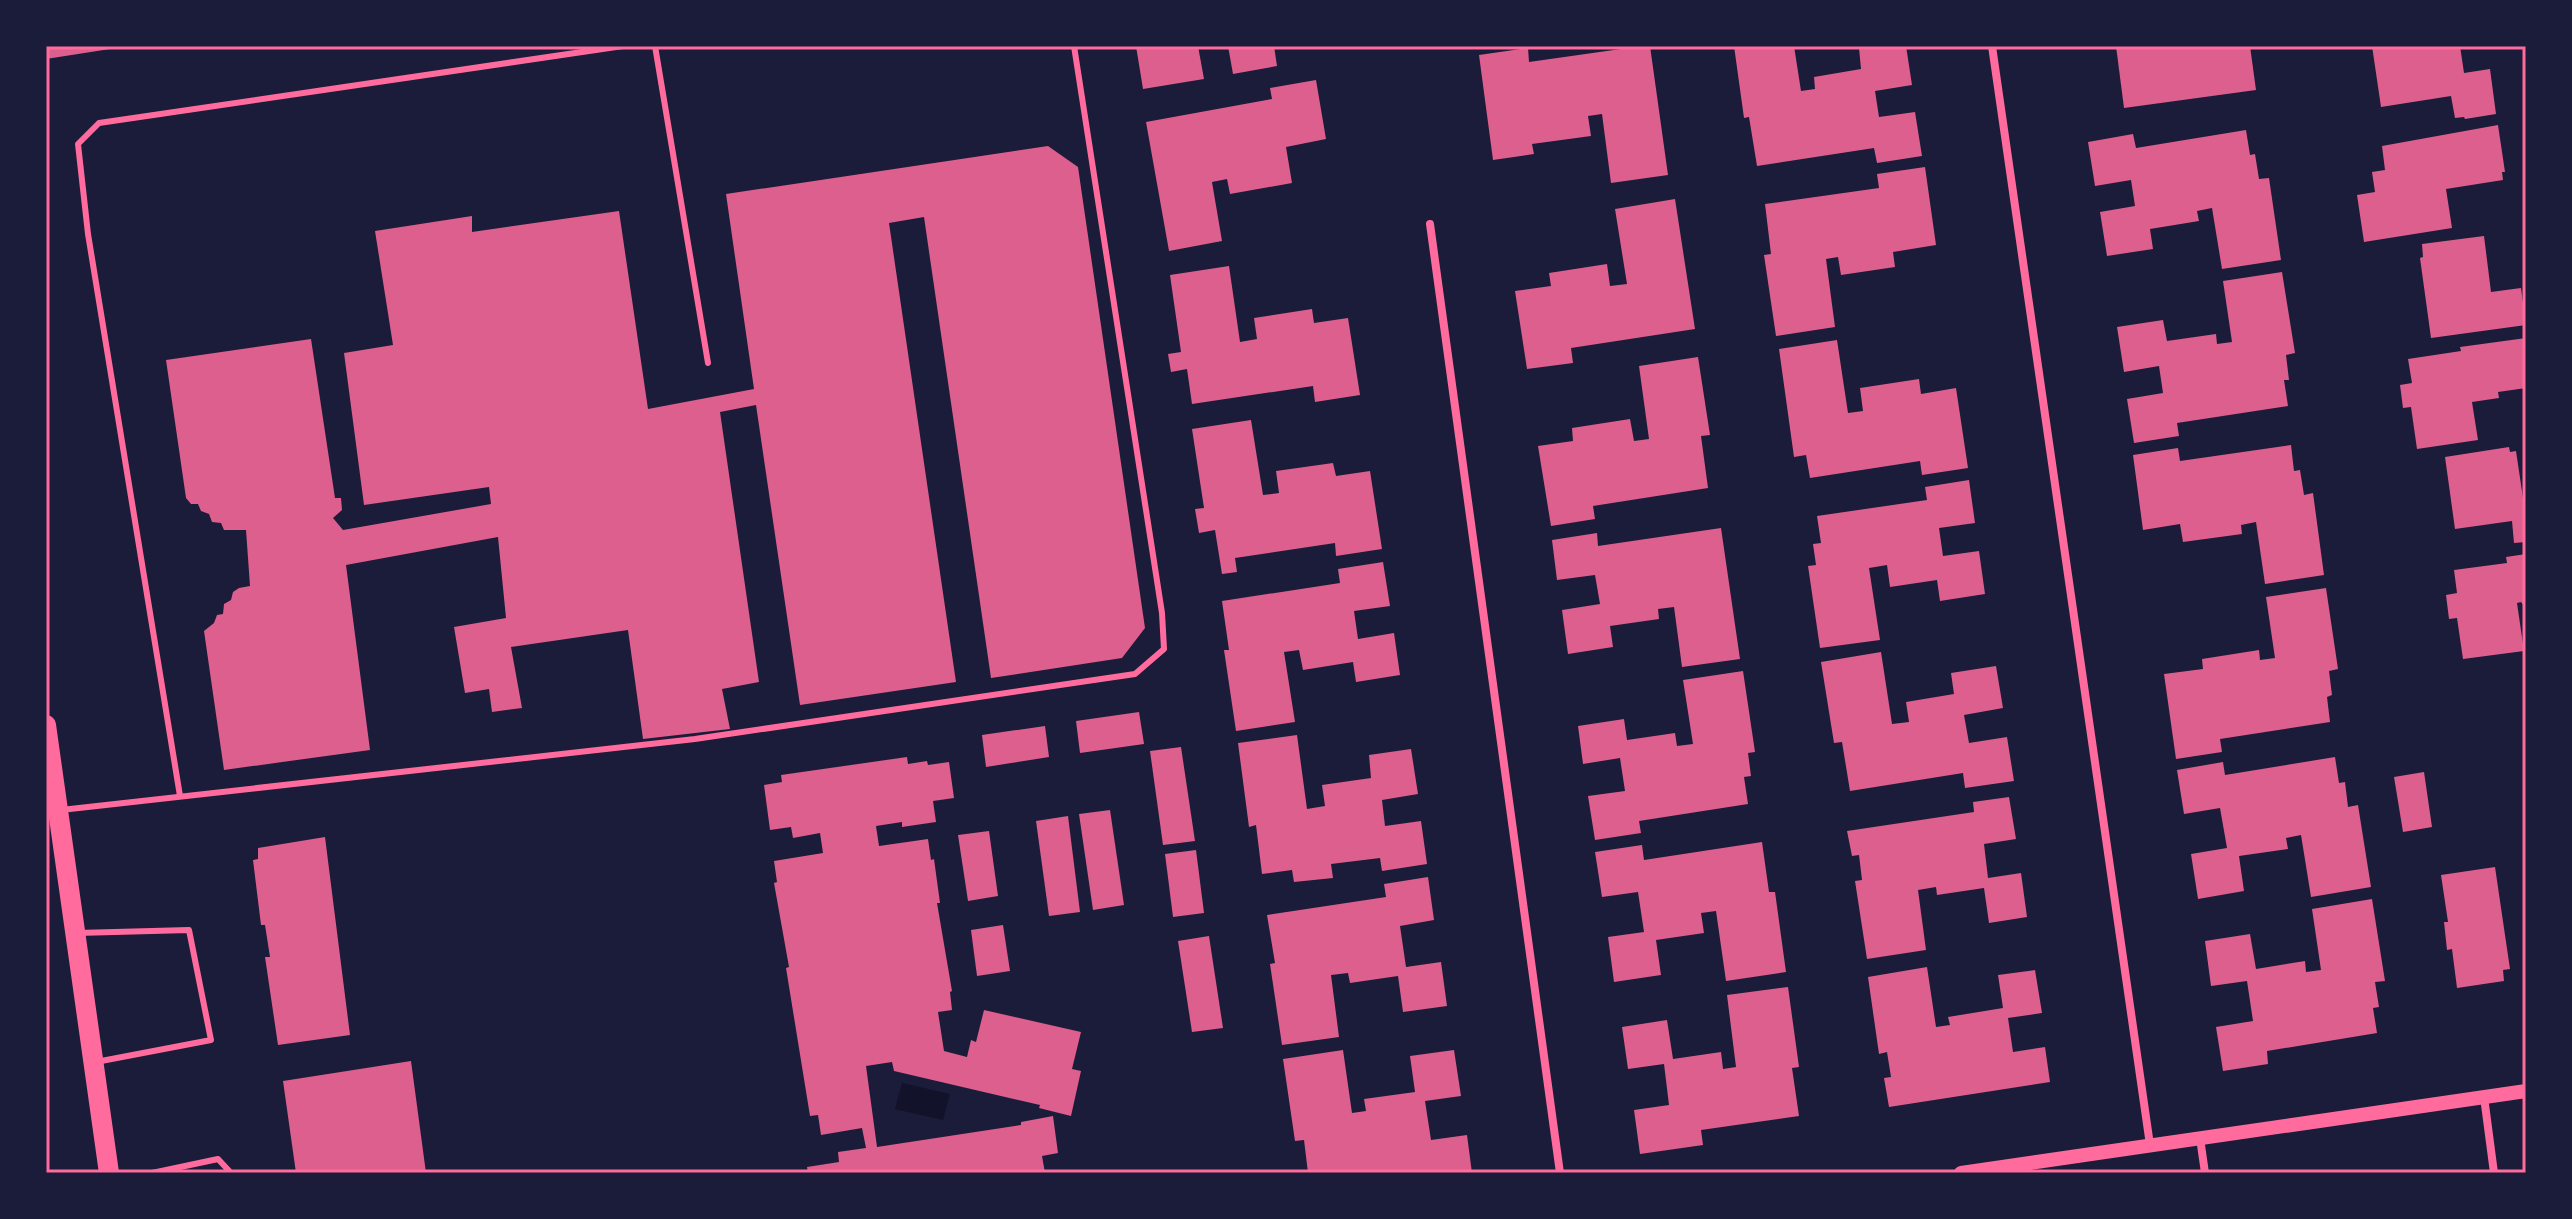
<svg xmlns="http://www.w3.org/2000/svg" width="2572" height="1219" viewBox="0 0 2572 1219" font-family="'Golos Text',sans-serif">
<style>
.water{fill:#12122b}
.building{fill:#dd5f8e}
.lines{fill:none;stroke-linecap:round;stroke-linejoin:round}
.service{stroke:#ff6b9d;stroke-width:6}
.minor{stroke:#ff6b9d;stroke-width:8}
.tertiary{stroke:#ff6b9d;stroke-width:14}
.primary{stroke:#ff6b9d;stroke-width:20}
.neatline{fill:none;stroke:#ff6b9d;stroke-width:3}
</style>
<rect width="100%" height="100%" fill="#1b1b3a"/>
<!-- water -->
<path class="water" d="M902,1083L950,1094L943,1120L895,1109Z"/>
<!-- building -->
<g class="building">
<path d="M46,46H109L110,49L46,59Z"/>
<path d="M1136,46H1198L1204,79L1143,89Z"/>
<path d="M1228,46H1274L1277,66L1233,74Z"/>
<path d="M1642,46H1650L1668,175L1611,183L1602,114L1588,116L1591,136L1532,144L1534,154L1493,160L1479,55L1528,48L1529,62Z"/>
<path d="M1734,46H1794L1801,91L1815,89L1814,77L1861,69L1859,48L1906,46L1912,85L1875,91L1879,117L1915,112L1922,156L1877,163L1874,148L1757,166L1749,117L1744,118Z"/>
<path d="M2116,46H2250L2256,90L2124,108Z"/>
<path d="M2372,46H2460L2464,73L2490,69L2496,114L2465,119L2464,117L2455,118L2451,96L2381,107Z"/>
<path d="M1316,80L1326,139L1286,147L1292,183L1230,194L1227,179L1212,182L1222,241L1169,251L1146,122L1272,99L1270,88Z"/>
<path d="M2498,125L2505,172H2502L2503,180L2446,189L2452,228L2364,242L2357,195L2375,192L2372,172L2385,170L2382,146Z"/>
<path d="M2246,130L2250,155L2255,154L2259,179L2269,178L2281,260L2222,269L2212,208L2197,211L2199,221L2150,229L2153,249L2107,256L2100,212L2135,206L2131,180L2095,186L2088,142L2133,134L2136,148Z"/>
<path d="M1048,146L1078,167L1145,628L1122,658L991,678L924,217L889,223L956,682L800,705L756,405L720,412L759,682L722,689L730,729L643,739L628,630L511,647L522,708L492,712L489,689L465,693L454,627L506,618L498,537L346,565L370,750L224,770L204,631L214,623L217,615L223,614L224,604L231,600L233,592L239,588L250,586L246,530H224L221,523L212,522L209,514L201,511L198,504H191L186,498L166,360L311,339L335,498H341L342,510L333,518L343,530L491,504L489,487L364,505L344,353L393,345L375,231L472,216V232L619,211L648,409L754,389L726,194Z"/>
<path d="M1925,167L1936,245L1893,252L1895,267L1841,275L1838,257L1826,259L1835,327L1776,336L1764,255L1771,254L1765,204L1879,188L1877,174Z"/>
<path d="M1675,199L1695,329L1571,348L1573,363L1527,369L1515,291L1551,286L1549,273L1607,264L1610,286L1627,284L1615,209Z"/>
<path d="M2484,236L2491,292L2521,288L2526,325L2431,338L2420,258L2423,257L2422,244Z"/>
<path d="M1229,266L1240,342L1257,339L1254,318L1312,309L1314,323L1348,318L1360,395L1315,402L1313,386L1192,404L1187,369L1171,372L1168,354L1181,352L1170,275Z"/>
<path d="M2282,272L2295,353L2286,355L2289,380H2284L2288,406L2177,423L2179,436L2134,443L2127,399L2163,393L2159,366L2124,372L2117,327L2163,320L2167,341L2216,334L2217,344L2232,342L2223,281Z"/>
<path d="M2526,338V388L2498,392L2499,398L2472,402L2478,440L2417,449L2411,407L2403,408L2400,385L2412,383L2408,359L2461,351L2460,347Z"/>
<path d="M1837,340L1848,413L1863,411L1860,388L1919,379L1921,394L1956,388L1968,468L1922,475L1920,461L1810,478L1806,455L1794,457L1779,349Z"/>
<path d="M1698,357L1710,435L1701,436L1708,488L1593,506L1595,519L1551,526L1538,446L1573,441L1572,428L1630,419L1634,441L1649,439L1639,366Z"/>
<path d="M1251,420L1263,495L1279,493L1276,471L1333,463L1336,476L1370,471L1382,549L1336,556L1335,543L1235,558L1237,572L1222,574L1215,530L1199,533L1195,509L1204,508L1192,429Z"/>
<path d="M2291,445L2294,471L2300,470L2304,495L2313,493L2324,575L2265,584L2256,522L2241,525L2242,534L2183,542L2180,524L2143,530L2133,455L2178,448L2180,461Z"/>
<path d="M2509,447L2510,452L2516,451L2523,498H2526V542L2514,543L2512,521L2455,529L2445,457Z"/>
<path d="M1969,480L1975,523L1939,528L1943,556L1979,551L1985,594L1940,601L1937,580L1890,587L1887,565L1869,568L1880,640L1820,648L1808,566L1816,565L1813,544L1821,543L1817,516L1927,500L1925,487Z"/>
<path d="M1721,528L1740,659L1682,667L1674,607L1658,609L1659,619L1610,626L1613,647L1568,654L1562,610L1600,604L1595,575L1557,580L1552,540L1597,533L1598,546Z"/>
<path d="M2526,554V609L2521,602L2517,603L2524,651L2463,659L2457,618L2449,619L2446,595L2457,593L2454,570L2507,563L2506,557Z"/>
<path d="M1383,562L1390,606L1354,611L1358,639L1394,633L1400,675L1356,682L1353,662L1303,670L1299,650L1284,652L1295,722L1236,731L1224,650H1229L1222,601L1340,583L1338,569Z"/>
<path d="M2326,588L2338,669L2329,671L2332,695L2327,697L2330,722L2220,739L2222,752L2176,759L2164,674L2203,669L2202,659L2259,650L2260,660L2275,658L2266,597Z"/>
<path d="M1881,652L1892,724L1909,722L1906,702L1954,694L1951,673L1996,666L2003,708L1964,715L1969,743L2007,737L2014,781L1965,788L1963,773L1850,791L1842,742L1834,743L1821,662Z"/>
<path d="M1743,671L1755,752L1748,753L1751,776L1744,777L1748,804L1639,821L1641,833L1595,840L1588,796L1625,791L1620,758L1583,764L1578,726L1624,719L1627,740L1675,733L1677,746L1693,744L1683,680Z"/>
<path d="M1139,712L1144,744L1080,753L1076,721Z"/>
<path d="M1045,726L1049,757L986,767L982,735Z"/>
<path d="M1297,735L1307,809L1325,806L1322,785L1371,778L1369,755L1411,749L1418,794L1382,800L1385,826L1421,821L1427,864L1382,871L1380,858L1331,864L1333,878L1294,882L1292,870L1262,874L1256,825L1249,827L1238,743Z"/>
<path d="M1181,747L1195,841L1163,845L1150,751Z"/>
<path d="M907,757L908,764L927,761L928,765L949,762L954,798L933,801L936,822L902,827V822L876,826L879,846L928,839L931,860L934,859L940,903H937L952,991L950,992L952,1010L938,1012L944,1051L967,1057L971,1040L976,1042L984,1010L1081,1032L1072,1069L1081,1071L1071,1116L1039,1108L1040,1105L894,1071L892,1062L866,1066L877,1147L1021,1125V1122L1053,1116L1058,1153L1042,1156L1045,1173H808L807,1167L839,1162L838,1152L866,1148L862,1128L821,1135L818,1115L810,1116L786,968L789,967L774,883L777,882L774,861L823,853L820,833L793,838L791,827L770,830L764,785L782,782L781,775Z"/>
<path d="M2335,757L2339,783L2345,782L2348,807L2358,805L2371,887L2311,897L2301,835L2286,838L2288,849L2239,856L2244,891L2198,899L2191,854L2227,848L2220,808L2184,814L2177,770L2223,762L2225,775Z"/>
<path d="M2424,772L2432,827L2403,832L2394,777Z"/>
<path d="M2009,797L2016,839L1984,844L1988,878L2021,873L2027,917L1989,923L1984,888L1937,895L1936,887L1918,890L1926,950L1867,959L1855,881L1862,880L1859,855L1852,856L1847,831L1974,812L1973,802Z"/>
<path d="M1110,810L1124,905L1093,910L1079,814Z"/>
<path d="M1068,816L1080,912L1049,916L1036,821Z"/>
<path d="M989,831L998,896L968,901L958,835Z"/>
<path d="M325,837L350,1035L278,1045L265,957H270L265,925H261L253,860L258,859V848Z"/>
<path d="M1762,842L1769,892H1775L1786,972L1726,981L1716,911L1701,913L1704,933L1656,940L1661,975L1614,982L1608,937L1644,932L1638,892L1602,897L1595,852L1642,845L1644,860Z"/>
<path d="M1196,850L1204,913L1173,917L1165,854Z"/>
<path d="M2495,867L2510,969L2503,970L2504,981L2457,988L2452,949L2447,950L2444,922H2448L2441,875Z"/>
<path d="M1428,877L1434,920L1400,926L1406,967L1441,962L1447,1006L1403,1012L1398,976L1350,983L1348,973L1331,975L1339,1037L1282,1045L1270,964L1275,963L1267,915L1386,897L1384,884Z"/>
<path d="M2372,899L2385,981L2375,982L2379,1007L2373,1008L2377,1033L2267,1051L2268,1064L2223,1071L2216,1027L2253,1021L2247,981L2211,986L2205,941L2250,934L2256,969L2305,961L2306,972L2321,970L2312,909Z"/>
<path d="M1003,925L1010,971L977,976L971,930Z"/>
<path d="M1209,936L1223,1028L1192,1032L1178,941Z"/>
<path d="M1927,967L1936,1027L1950,1025L1948,1017L2003,1008L1998,975L2035,970L2042,1013L2008,1018L2013,1052L2045,1047L2050,1082L1889,1107L1884,1078L1891,1077L1887,1052L1879,1054L1868,977Z"/>
<path d="M1788,987L1799,1067L1792,1068L1799,1116L1701,1130L1703,1145L1640,1154L1634,1110L1669,1105L1664,1064L1628,1069L1622,1027L1667,1020L1673,1059L1721,1052L1723,1069L1736,1067L1727,995Z"/>
<path d="M1343,1050L1352,1113L1366,1111L1364,1099L1415,1092L1410,1056L1454,1050L1461,1096L1425,1101L1431,1140L1467,1135L1472,1173H1425V1170L1404,1173H1308L1304,1140L1295,1141L1283,1059Z"/>
<path d="M411,1061L426,1173H296L283,1081Z"/>
</g>
<g class="lines">
<!-- service -->
<g class="service">
<path d="M655,46L708,363"/>
<path d="M180,796L88,234L78,144L99,123L623,46"/>
<path d="M61,810L695,739L1135,674L1164,649L1162,613L1074,46"/>
<path d="M77,933L189,930L211,1040L96,1062"/>
<path d="M152,1173L218,1159L231,1173"/>
</g>
<!-- minor -->
<g class="minor">
<path d="M1992,46L2150,1145"/>
<path d="M1430,224L1560,1173"/>
<path d="M2484,1097L2494,1173"/>
<path d="M2200,1138L2205,1173"/>
</g>
<!-- tertiary -->
<path class="tertiary" d="M1961,1173L2526,1091"/>
<!-- primary -->
<path class="primary" d="M46,725L109,1173"/>
</g>
<!-- border -->
<rect width="2572" height="1219" fill="none" stroke="#1b1b3a" stroke-width="96"/>
<rect x="48" y="48" width="2476" height="1123" class="neatline"/>
</svg>
